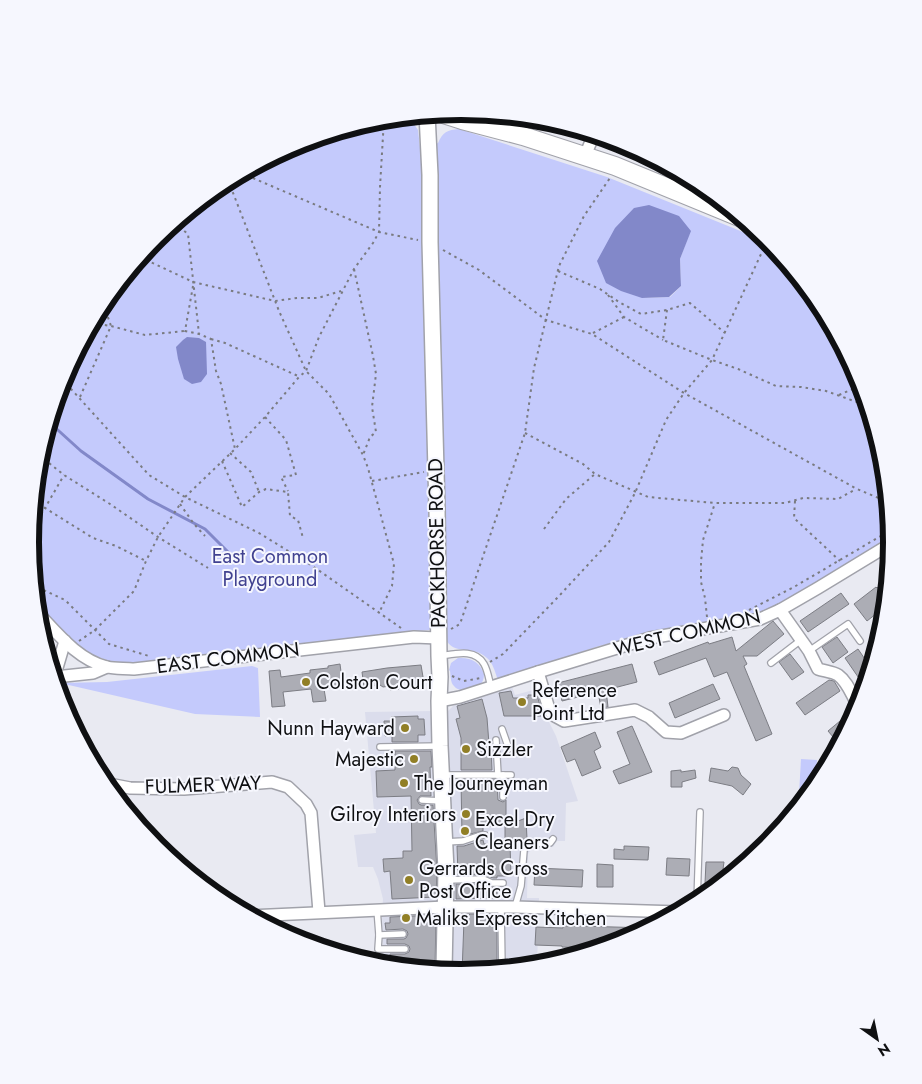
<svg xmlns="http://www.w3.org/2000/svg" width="922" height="1084" viewBox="0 0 922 1084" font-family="Jost,sans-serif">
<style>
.built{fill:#dbddec}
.green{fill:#c4cafc;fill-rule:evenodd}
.water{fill:#8288c9}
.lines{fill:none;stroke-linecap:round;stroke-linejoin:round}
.stream{stroke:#8288c9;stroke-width:3}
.building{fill:#acadb5;stroke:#7c7d84}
.service-casing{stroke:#a1a2aa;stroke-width:8}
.minor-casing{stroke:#a1a2aa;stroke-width:14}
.secondary-casing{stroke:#a1a2aa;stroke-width:18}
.primary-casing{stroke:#a1a2aa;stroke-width:20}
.path{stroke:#7a7b80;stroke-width:2;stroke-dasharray:2.5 4;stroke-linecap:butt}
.service{stroke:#fff;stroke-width:5.5}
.minor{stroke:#fff;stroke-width:11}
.secondary{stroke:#fff;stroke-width:15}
.primary{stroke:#fff;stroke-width:18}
.poi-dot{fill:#917f26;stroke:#f6f7fe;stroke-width:2}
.labels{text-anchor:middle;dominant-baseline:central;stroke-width:4;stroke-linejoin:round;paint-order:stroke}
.street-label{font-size:20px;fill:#0f1012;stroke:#f6f7fe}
.park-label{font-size:20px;fill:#414291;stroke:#f6f7fe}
.poi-label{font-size:20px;fill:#0f1012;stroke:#f6f7fe;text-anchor:start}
.rim{fill:none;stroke:#0f1012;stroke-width:6}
</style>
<rect width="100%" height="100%" fill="#e9eaf2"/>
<!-- built -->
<path class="built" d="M512,687L515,695L537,689L544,718L549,722L556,736L578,801L566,803L565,841H557L553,847L535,848L529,852L528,854L527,898H539L537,966L461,973L379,965L383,947L382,913L383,899L378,879L373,867H358L354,835L376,833L365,712L434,711L439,720L453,706Z"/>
<!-- green -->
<g class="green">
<path d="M408,116L414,124L418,130L422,165L429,458L428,515L432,628L429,630L191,656L133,664L109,661L88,653L71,641L36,604L30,542L38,458L63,377L103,302L156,237L222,183L296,144L377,119Z"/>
<path d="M459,129L607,177L770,243L820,303L859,377L884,458L892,539L808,592L762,613L650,634L599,646L498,680C495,672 493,663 487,658C473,644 454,657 445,638L434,144L438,143C443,132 447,130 459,129ZM690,232L680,259L681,286L670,297L642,298Z"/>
<path d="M458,658C471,657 480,662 484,674C484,678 483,682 480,685C474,690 459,693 454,686C450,682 451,676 450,671L449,670L451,663Z"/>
<path d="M252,666L258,668L260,717L195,714L60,683L107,682Z"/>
<path d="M801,759L817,760L816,786L809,794H799Z"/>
</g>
<!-- water -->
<g class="water">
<path d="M649,205L679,216L691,231L680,259L681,286L669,297L642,298L621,291L606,283L597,261L615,228L634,208Z"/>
<path d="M187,337L199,338L206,342L207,374L201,382L192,384L184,379L178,359L176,347L183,340Z"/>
</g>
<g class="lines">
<!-- stream -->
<path class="stream" d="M49,422L81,451L148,499L205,529L230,554"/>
</g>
<!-- building -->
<g class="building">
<path d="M888,579L886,606L867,621L854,604L876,587L877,588Z"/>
<path d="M841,593L849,604L808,632L800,621Z"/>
<path d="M773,621L784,634L757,656H743L747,664L744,666L772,734L756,741L727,672L714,677L706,658L659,675L654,662L708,642L709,644L732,637L736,651Z"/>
<path d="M837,637L848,652L833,663L822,647Z"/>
<path d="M858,649L871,668L865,687L845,658Z"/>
<path d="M790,654L804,672L792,680L779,662Z"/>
<path d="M340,664L343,687L324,689L326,701L313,702L311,689L283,692L285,706L272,707L269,671L280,670L281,677L310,673V670L328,668V666Z"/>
<path d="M632,664L637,682L606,690L608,707L601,708L598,692L562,701L558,683Z"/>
<path d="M421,665L424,683L420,686L417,687L411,681L398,683L399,689L390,690V686L383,687L380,685L364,687L362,672L387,668Z"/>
<path d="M829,680L834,681L840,691L805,715L796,703Z"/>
<path d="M713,684L720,699L675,718L669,703Z"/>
<path d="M511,691L513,698H528V695H537L543,716H504L499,693Z"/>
<path d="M482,699L487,718L489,744H491L492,770H461V738L456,719L460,718L457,706Z"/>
<path d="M852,711L856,714L839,744L828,731Z"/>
<path d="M418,716V719H424L425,735H418V742H392V736H385L384,721H391V717Z"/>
<path d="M632,726L652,772L619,784L613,771L630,764L617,732Z"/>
<path d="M595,732L601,747L594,751L601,768L582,776L575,759L567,762L561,747Z"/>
<path d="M395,751H431L432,767H430L431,796H420L417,800L419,804L421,805H433L437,870L436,897L392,899L390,871L384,872L383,859L403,858V851H412L411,796L377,797L376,771L395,770Z"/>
<path d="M732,767L738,768L741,775L751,784L743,795L732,786L709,781L711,768L728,771Z"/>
<path d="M681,770V772L695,770L696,778L682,782V787H671V771Z"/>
<path d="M461,780H497L498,800L503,802L506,800V821L491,826H483V831L462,836Z"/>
<path d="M526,818L527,839L505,841V826Z"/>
<path d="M483,840L484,844H510L511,876H497V878H493L483,874L458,875L457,846H464Z"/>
<path d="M624,846L649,847L648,860L614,859V849L624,850Z"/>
<path d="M667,858L690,859L689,876L666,875Z"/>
<path d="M706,862H724L723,869L738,870L721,883H705Z"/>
<path d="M597,864L613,865V887H597Z"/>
<path d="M535,868L583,870L582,887L534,885Z"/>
<path d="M456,884H482L490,887L497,888V898L456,899Z"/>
<path d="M470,914H487L497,921V969L462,973L464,920Z"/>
<path d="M436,915L435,970L390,966V954H405L409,952L410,949L409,946L405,944H387V939H404L406,938L408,934L407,931L403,929L386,930L385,923H390V917Z"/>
<path d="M563,926H579L649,928L626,940L594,950H587V948L562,947V946L535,945L536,927L563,928Z"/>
</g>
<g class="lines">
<defs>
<g id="service">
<path d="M809,651L848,624L860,641"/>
<path d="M440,656C455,654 475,648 484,664C488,671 489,680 491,687"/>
<path d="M771,663L801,640"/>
<path d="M502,729L509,749"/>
<path d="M496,740L498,775"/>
<path d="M380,747L440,746"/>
<path d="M442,775H511"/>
<path d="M503,797V775"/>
<path d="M422,800L442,801"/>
<path d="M445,842L463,841L478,836L485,835"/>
<path d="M446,880L483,879L492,883H503"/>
<path d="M697,902L700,812"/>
<path d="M501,907L502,969"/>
<path d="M515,907L521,886L524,850C530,842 541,843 550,843L553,839"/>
<path d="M377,909L379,935L378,949H405"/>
<path d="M379,935L403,934"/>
</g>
<g id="minor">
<path d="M585,156L594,134"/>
<path d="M780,610L809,651L818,669C824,671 833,672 838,675C849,683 852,697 859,707"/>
<path d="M37,612C57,633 78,660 107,667C115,669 125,668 134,669L414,637L438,638"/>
<path d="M538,672L549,709L553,715L564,721L635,710L649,717L666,732L681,733L724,715"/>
<path d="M55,677L93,673L107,667"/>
<path d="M54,678L65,641"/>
<path d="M439,701L460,697L538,672L650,638L760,619L780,610L818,588L892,543"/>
<path d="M104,783L130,788L184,789L272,782L288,787L306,804L311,813L319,912"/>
<path d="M251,916L446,907H515L679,912"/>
</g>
<path id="secondary" d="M427,114L430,175V242L437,509L439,656L440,677L439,701L440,746L446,870L444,971"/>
<path id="primary" d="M440,113L462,120L523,136L615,166L744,219"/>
</defs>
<!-- service casing -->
<use href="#service" class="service-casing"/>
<!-- minor casing -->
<use href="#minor" class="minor-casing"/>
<!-- secondary casing -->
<use href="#secondary" class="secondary-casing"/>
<!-- primary casing -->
<use href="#primary" class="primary-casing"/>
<!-- path -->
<g class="path">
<path d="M241,173L379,232L418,240"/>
<path d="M228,180L279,311L306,371L329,394L363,455L368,468L394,564L392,586L379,613"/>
<path d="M194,206L230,184"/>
<path d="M174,223L188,234L199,334L211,339L216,371L221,384L235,449"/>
<path d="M749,232L768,240"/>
<path d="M443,250L479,270L546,320L592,334L684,393L857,489L888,502"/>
<path d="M140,257L193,282L275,301L297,298H318L341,291"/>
<path d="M354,269L373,356L376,374L372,407L376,432L370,437L363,455"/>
<path d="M558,271L600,289L619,302L641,314L667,310L690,303L725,333"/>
<path d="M193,286L185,331L199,334"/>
<path d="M608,295L624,317L663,340"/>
<path d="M667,310L663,340L712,360L738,369L776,386L801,387L826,391L868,406"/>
<path d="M92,323L111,326L145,335L185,331"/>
<path d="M593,333L624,317"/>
<path d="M211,339L225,343L298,376"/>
<path d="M62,379L149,475L185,497L259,533L311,565L401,628"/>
<path d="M839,395L862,385"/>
<path d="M80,397L111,326L103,303"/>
<path d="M265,417L286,440L296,475L281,477L288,491"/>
<path d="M525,433L583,464L595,474L648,497L715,503H785L803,498L838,499L856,489"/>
<path d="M230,453L251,472L259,492"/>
<path d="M39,455L64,475L110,504L158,537L208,568"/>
<path d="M222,461L242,507L259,492L266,489L288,492L290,516L298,520L303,538"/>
<path d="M372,481L424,472"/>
<path d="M34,499L45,508L64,475"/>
<path d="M795,501L794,518L840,561"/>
<path d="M180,504L194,524L205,536"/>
<path d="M544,529L566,499L595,474"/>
<path d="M31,531L45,508L93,538L116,546L146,561"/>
<path d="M34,582L39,588L65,600L109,644L149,656"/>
<path d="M749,610L794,587L891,530"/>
<path d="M707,617L705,598L701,582V562L703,540L715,503"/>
<path d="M451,629L460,624L525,433L534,368L559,266L584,216L610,178"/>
<path d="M79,641L95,630L134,591L146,561L158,537L185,497L235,449L265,417L299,377L306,371L319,337L354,269L373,243L379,232L380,187L384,119"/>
<path d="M490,662L503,654L559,596L609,542L635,493L666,420L684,393L712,360L768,239"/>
<path d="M452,676L464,681L481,678"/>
</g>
<!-- service -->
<use href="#service" class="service"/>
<!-- minor -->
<use href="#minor" class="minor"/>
<!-- secondary -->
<use href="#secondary" class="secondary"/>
<!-- primary -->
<use href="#primary" class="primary"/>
</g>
<!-- markers -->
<g class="poi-dot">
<circle cx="306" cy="682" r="5"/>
<circle cx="522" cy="702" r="5"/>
<circle cx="405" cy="728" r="5"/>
<circle cx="466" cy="749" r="5"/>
<circle cx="414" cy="759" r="5"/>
<circle cx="404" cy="783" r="5"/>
<circle cx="466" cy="814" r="5"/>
<circle cx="465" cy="831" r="5"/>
<circle cx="409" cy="880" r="5"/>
<circle cx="406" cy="918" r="5"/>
</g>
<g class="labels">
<!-- street labels -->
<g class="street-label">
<text transform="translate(437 543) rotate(-91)">PACKHORSE ROAD</text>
<text transform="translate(687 633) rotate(-13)">WEST COMMON</text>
<text transform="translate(228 658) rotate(-7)">EAST COMMON</text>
<text transform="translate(203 785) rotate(-2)">FULMER WAY</text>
</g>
<!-- park labels -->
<g class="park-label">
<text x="270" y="556">East Common<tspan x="270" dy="23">Playground</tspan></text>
</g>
<!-- poi labels -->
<g class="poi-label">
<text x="316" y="682">Colston Court</text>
<text x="532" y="690">Reference<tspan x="532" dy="23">Point Ltd</tspan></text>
<text x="395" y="728" text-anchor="end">Nunn Hayward</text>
<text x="476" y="749">Sizzler</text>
<text x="404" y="759" text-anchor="end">Majestic</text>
<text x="414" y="783">The Journeyman</text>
<text x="456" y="814" text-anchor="end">Gilroy Interiors</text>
<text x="475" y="819">Excel Dry<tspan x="475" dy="23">Cleaners</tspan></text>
<text x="419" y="868">Gerrards Cross<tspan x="419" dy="23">Post Office</tspan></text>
<text x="416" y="918">Maliks Express Kitchen</text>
</g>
</g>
<!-- crop -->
<path d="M0 0H922V1084H0ZM39 542a422 422 0 1 1 844 0a422 422 0 1 1-844 0Z" fill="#f6f7fe" fill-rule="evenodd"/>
<path class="rim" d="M39 542a422 422 0 1 1 844 0a422 422 0 1 1-844 0Z"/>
<!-- north arrow -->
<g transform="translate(877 1039) rotate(147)" stroke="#f6f7fe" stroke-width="4" paint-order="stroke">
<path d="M0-4L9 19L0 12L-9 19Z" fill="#0f1012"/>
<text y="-8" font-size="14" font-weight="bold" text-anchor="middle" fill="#0f1012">N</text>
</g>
</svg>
